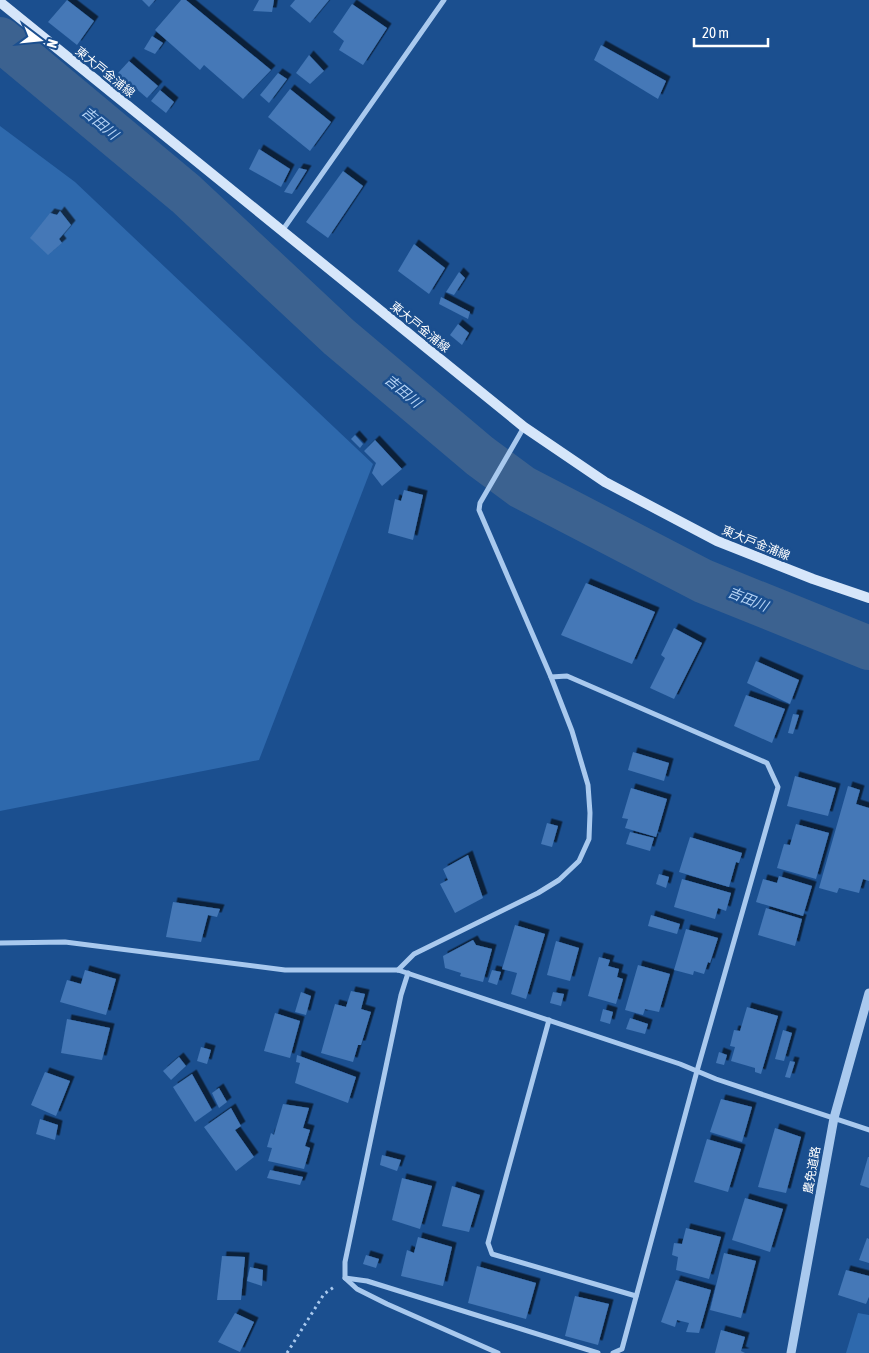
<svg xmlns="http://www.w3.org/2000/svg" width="869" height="1353" viewBox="0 0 869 1353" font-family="'Asap Condensed','Noto Sans JP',sans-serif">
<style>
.green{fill:#2e69ad}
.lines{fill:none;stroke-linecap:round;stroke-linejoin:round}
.river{stroke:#3c6290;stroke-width:44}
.building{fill:#4478b7;filter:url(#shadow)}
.path{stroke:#a9c9ee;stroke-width:3;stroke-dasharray:2.5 4;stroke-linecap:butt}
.minor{stroke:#a9c9ee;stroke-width:5}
.tertiary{stroke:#a9c9ee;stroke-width:9}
.secondary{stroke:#d6e6fa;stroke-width:10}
.labels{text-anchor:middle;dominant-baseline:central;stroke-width:5;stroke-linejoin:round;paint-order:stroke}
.street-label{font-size:12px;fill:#fff;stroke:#1b4f8f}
.water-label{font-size:14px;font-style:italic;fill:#b5d3f5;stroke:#1b4f8f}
</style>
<defs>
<filter id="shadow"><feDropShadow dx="4.5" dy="-4.5" stdDeviation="0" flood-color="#0009"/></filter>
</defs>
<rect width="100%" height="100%" fill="#1b4f8f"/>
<!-- green -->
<g class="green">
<path d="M0,126L75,182L373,464L259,760L0,811Z"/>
<path d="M858,1313L869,1315V1353H846Z"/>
</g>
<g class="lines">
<!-- river -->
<path class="river" d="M0,39L186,194L339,337L480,456L522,487L703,581L869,648"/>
</g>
<!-- building -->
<g class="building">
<path d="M67,0L94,21L77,45L48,22Z"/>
<path d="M142,0H155L149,7Z"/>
<path d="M181,0H186L271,70L243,99L204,65L200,70L155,30Z"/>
<path d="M259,0H274L272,12L253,11Z"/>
<path d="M295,0H329L310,23L290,6Z"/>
<path d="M352,4L387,28L363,65L339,50L344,41L333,32Z"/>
<path d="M152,36L163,43L155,54L144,49Z"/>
<path d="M601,45L666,81L658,99L594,60Z"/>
<path d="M309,55L324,71L310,84L296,73Z"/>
<path d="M129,61L158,86L147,98L118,73Z"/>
<path d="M278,73L287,79L269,103L260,95Z"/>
<path d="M290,89L331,122L310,151L268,117Z"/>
<path d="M160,90L174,102L166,113L151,101Z"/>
<path d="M259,149L290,169L281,187L249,169Z"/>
<path d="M299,168L307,170L292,194L284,192Z"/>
<path d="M343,171L363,186L328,238L306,222Z"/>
<path d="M60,211L71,225L59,239L62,243L48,255L30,238L50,213L57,215Z"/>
<path d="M414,244L445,268L429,294L398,271Z"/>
<path d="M459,272L465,278L454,295L446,292Z"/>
<path d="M441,297L470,312L468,319L439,304Z"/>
<path d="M458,324L469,333L462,345L450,335Z"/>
<path d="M355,435L363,444L360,448L351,439Z"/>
<path d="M375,440L402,469L382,486L372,473L376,463L364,451Z"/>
<path d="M404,490L423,495L413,540L388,533L395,499L401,501Z"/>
<path d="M586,583L655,612L632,664L561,635Z"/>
<path d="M674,628L702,643L674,699L650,688L665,658L661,655Z"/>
<path d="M756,661L799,680L790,704L747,683Z"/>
<path d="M746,695L785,709L772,743L734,726Z"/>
<path d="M793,714L799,715L793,734L788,733Z"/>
<path d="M633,752L669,763L664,781L628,770Z"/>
<path d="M795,776L836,788L828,816L787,806Z"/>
<path d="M848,786L860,790L856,804L869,808V881L863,879L859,893L839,888L837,893L819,888Z"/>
<path d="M631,788L667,799L656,837L625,828L628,819L622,818Z"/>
<path d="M547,823L558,826L552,847L541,844Z"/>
<path d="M796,824L829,833L816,879L777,868L784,844L790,845Z"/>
<path d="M630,832L654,838L650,851L626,844Z"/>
<path d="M690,837L742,853L739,863L736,862L729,887L679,872Z"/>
<path d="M468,855L483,898L455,913L440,884L448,880L443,869Z"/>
<path d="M659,874L669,877L666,888L656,884Z"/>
<path d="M779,876L812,886L803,916L756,902L763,879L777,883Z"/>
<path d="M682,879L731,893L726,911L718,908L715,919L674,907Z"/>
<path d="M173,902L220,909L217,917L208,915L201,942L166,937Z"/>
<path d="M766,908L802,919L795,946L758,935Z"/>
<path d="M651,915L680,924L677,934L648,926Z"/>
<path d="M515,925L545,934L526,999L511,994L517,973L502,969Z"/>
<path d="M686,929L718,938L710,963L708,962L704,974L694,971L693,975L674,970Z"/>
<path d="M473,940L476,945L492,949L483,982L460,976L461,973L445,968L443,956Z"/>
<path d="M556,941L579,948L570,981L547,975Z"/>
<path d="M599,957L610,960L608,966L619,969L617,977L623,979L616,1004L588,996Z"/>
<path d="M638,965L670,974L659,1012L645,1009L643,1015L625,1010Z"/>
<path d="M85,970L116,979L106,1015L60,1002L67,980L81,984Z"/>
<path d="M492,970L501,972L497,985L488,982Z"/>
<path d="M351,991L365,994L361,1009L371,1012L361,1045H358L353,1062L321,1053L335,1004L346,1007Z"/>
<path d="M301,992L311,996L306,1015L295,1012Z"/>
<path d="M553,992L564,994L561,1006L550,1003Z"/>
<path d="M747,1007L778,1016L761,1074L755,1072V1068L731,1061L735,1047L730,1046L734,1030L740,1031Z"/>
<path d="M603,1009L613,1012L610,1024L600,1021Z"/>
<path d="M275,1013L300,1021L290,1058L264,1051Z"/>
<path d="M630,1018L648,1024L645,1034L626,1029Z"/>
<path d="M67,1019L110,1028L102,1060L61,1053Z"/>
<path d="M783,1030L792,1033L784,1061L775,1059Z"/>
<path d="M201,1047L211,1050L207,1064L197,1061Z"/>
<path d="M719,1052L727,1055L724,1065L716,1063Z"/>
<path d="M297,1055L356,1077L348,1103L295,1083L300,1063L296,1062Z"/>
<path d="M179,1057L186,1066L171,1080L163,1071Z"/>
<path d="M790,1061L795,1062L790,1078L785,1077Z"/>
<path d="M45,1072L70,1081L56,1116L31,1105Z"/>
<path d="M192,1074L212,1110L195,1122L173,1087Z"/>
<path d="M219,1088L227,1102L219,1108L212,1093Z"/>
<path d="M721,1099L752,1107L742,1142L710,1132Z"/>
<path d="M283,1104L309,1108L303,1128L310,1130L305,1146L310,1148L304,1169L268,1161L272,1148L267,1147L271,1133L274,1135Z"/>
<path d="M231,1108L241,1126L235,1130L254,1157L236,1171L204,1127Z"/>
<path d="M40,1119L58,1125L55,1140L36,1134Z"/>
<path d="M775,1128L801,1137L786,1193L758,1187Z"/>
<path d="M707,1139L741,1149L728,1192L694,1182Z"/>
<path d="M382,1155L401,1160L397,1171L380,1165Z"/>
<path d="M868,1157H869V1188L860,1185Z"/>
<path d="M270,1170L303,1177L300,1185L267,1178Z"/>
<path d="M402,1178L432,1186L420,1229L392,1220Z"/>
<path d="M452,1186L480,1195L469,1232L442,1226Z"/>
<path d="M745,1198L783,1209L770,1252L732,1240Z"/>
<path d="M686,1228L721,1237L709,1279L676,1270L678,1257L672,1255L674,1243L682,1244Z"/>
<path d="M418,1237L452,1247L443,1286L401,1276L407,1250L414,1253Z"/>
<path d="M867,1238L869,1239V1263L859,1260Z"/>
<path d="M724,1253L756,1261L741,1318L710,1310Z"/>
<path d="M366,1255L379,1259L376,1268L363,1264Z"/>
<path d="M222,1256L245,1257L241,1300H217Z"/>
<path d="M477,1266L536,1283L526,1319L468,1303Z"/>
<path d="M250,1267L263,1270L262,1286L247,1281Z"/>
<path d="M846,1270L869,1276V1297L866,1304L838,1295Z"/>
<path d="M676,1280L711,1290L699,1333L686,1332L689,1323L677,1320L675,1327L661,1322Z"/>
<path d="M575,1296L609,1304L598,1345L565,1336Z"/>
<path d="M235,1313L254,1322L240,1352L218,1342Z"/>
<path d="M721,1330L745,1337L741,1351L745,1353H715Z"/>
</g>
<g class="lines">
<!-- path -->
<path class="path" d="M287,1353L324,1294L334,1287"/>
<!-- minor -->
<g class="minor">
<path d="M282,231L444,0"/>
<path d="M551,677L567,676L767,763L778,787L697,1071L622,1349L613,1353"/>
<path d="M0,943L65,942L285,970H398L680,1064L716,1079L869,1130"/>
<path d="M398,970L414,954L538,893L559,880L579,861L589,839L590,813L588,785L572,731L551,677L479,510L480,503L524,427"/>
<path d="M408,973L401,995L345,1262V1278L357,1289L387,1304L498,1353"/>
<path d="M549,1020L488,1243L492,1254L636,1296"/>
<path d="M345,1278L367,1281L598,1353"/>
</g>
<!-- tertiary -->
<path class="tertiary" d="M791,1353L834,1118L869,993"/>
<!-- secondary -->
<path class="secondary" d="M0,2L524,427L605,482L717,541L813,579L869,598"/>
</g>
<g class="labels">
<!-- street labels -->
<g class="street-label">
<text transform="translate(105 72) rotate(39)">東大戸金浦線</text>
<text transform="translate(420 327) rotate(39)">東大戸金浦線</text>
<text transform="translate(756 543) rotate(22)">東大戸金浦線</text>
<text transform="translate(812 1170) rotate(-80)">農免道路</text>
</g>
<!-- water labels -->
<g class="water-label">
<text transform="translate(100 123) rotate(40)">吉田川</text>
<text transform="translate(403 391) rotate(40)">吉田川</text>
<text transform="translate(748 599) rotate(22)">吉田川</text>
</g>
</g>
<!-- north arrow -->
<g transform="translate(40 40) rotate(106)" stroke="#1b4f8f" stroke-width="4" paint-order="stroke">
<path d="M0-4L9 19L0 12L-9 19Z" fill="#ffffff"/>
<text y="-8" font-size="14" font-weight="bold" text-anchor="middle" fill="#ffffff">N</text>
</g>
<!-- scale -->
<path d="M694 38v8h74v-8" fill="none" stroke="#ffffff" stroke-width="2.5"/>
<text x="702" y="38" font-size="15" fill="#ffffff" stroke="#1b4f8f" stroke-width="4" paint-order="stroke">20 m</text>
</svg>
